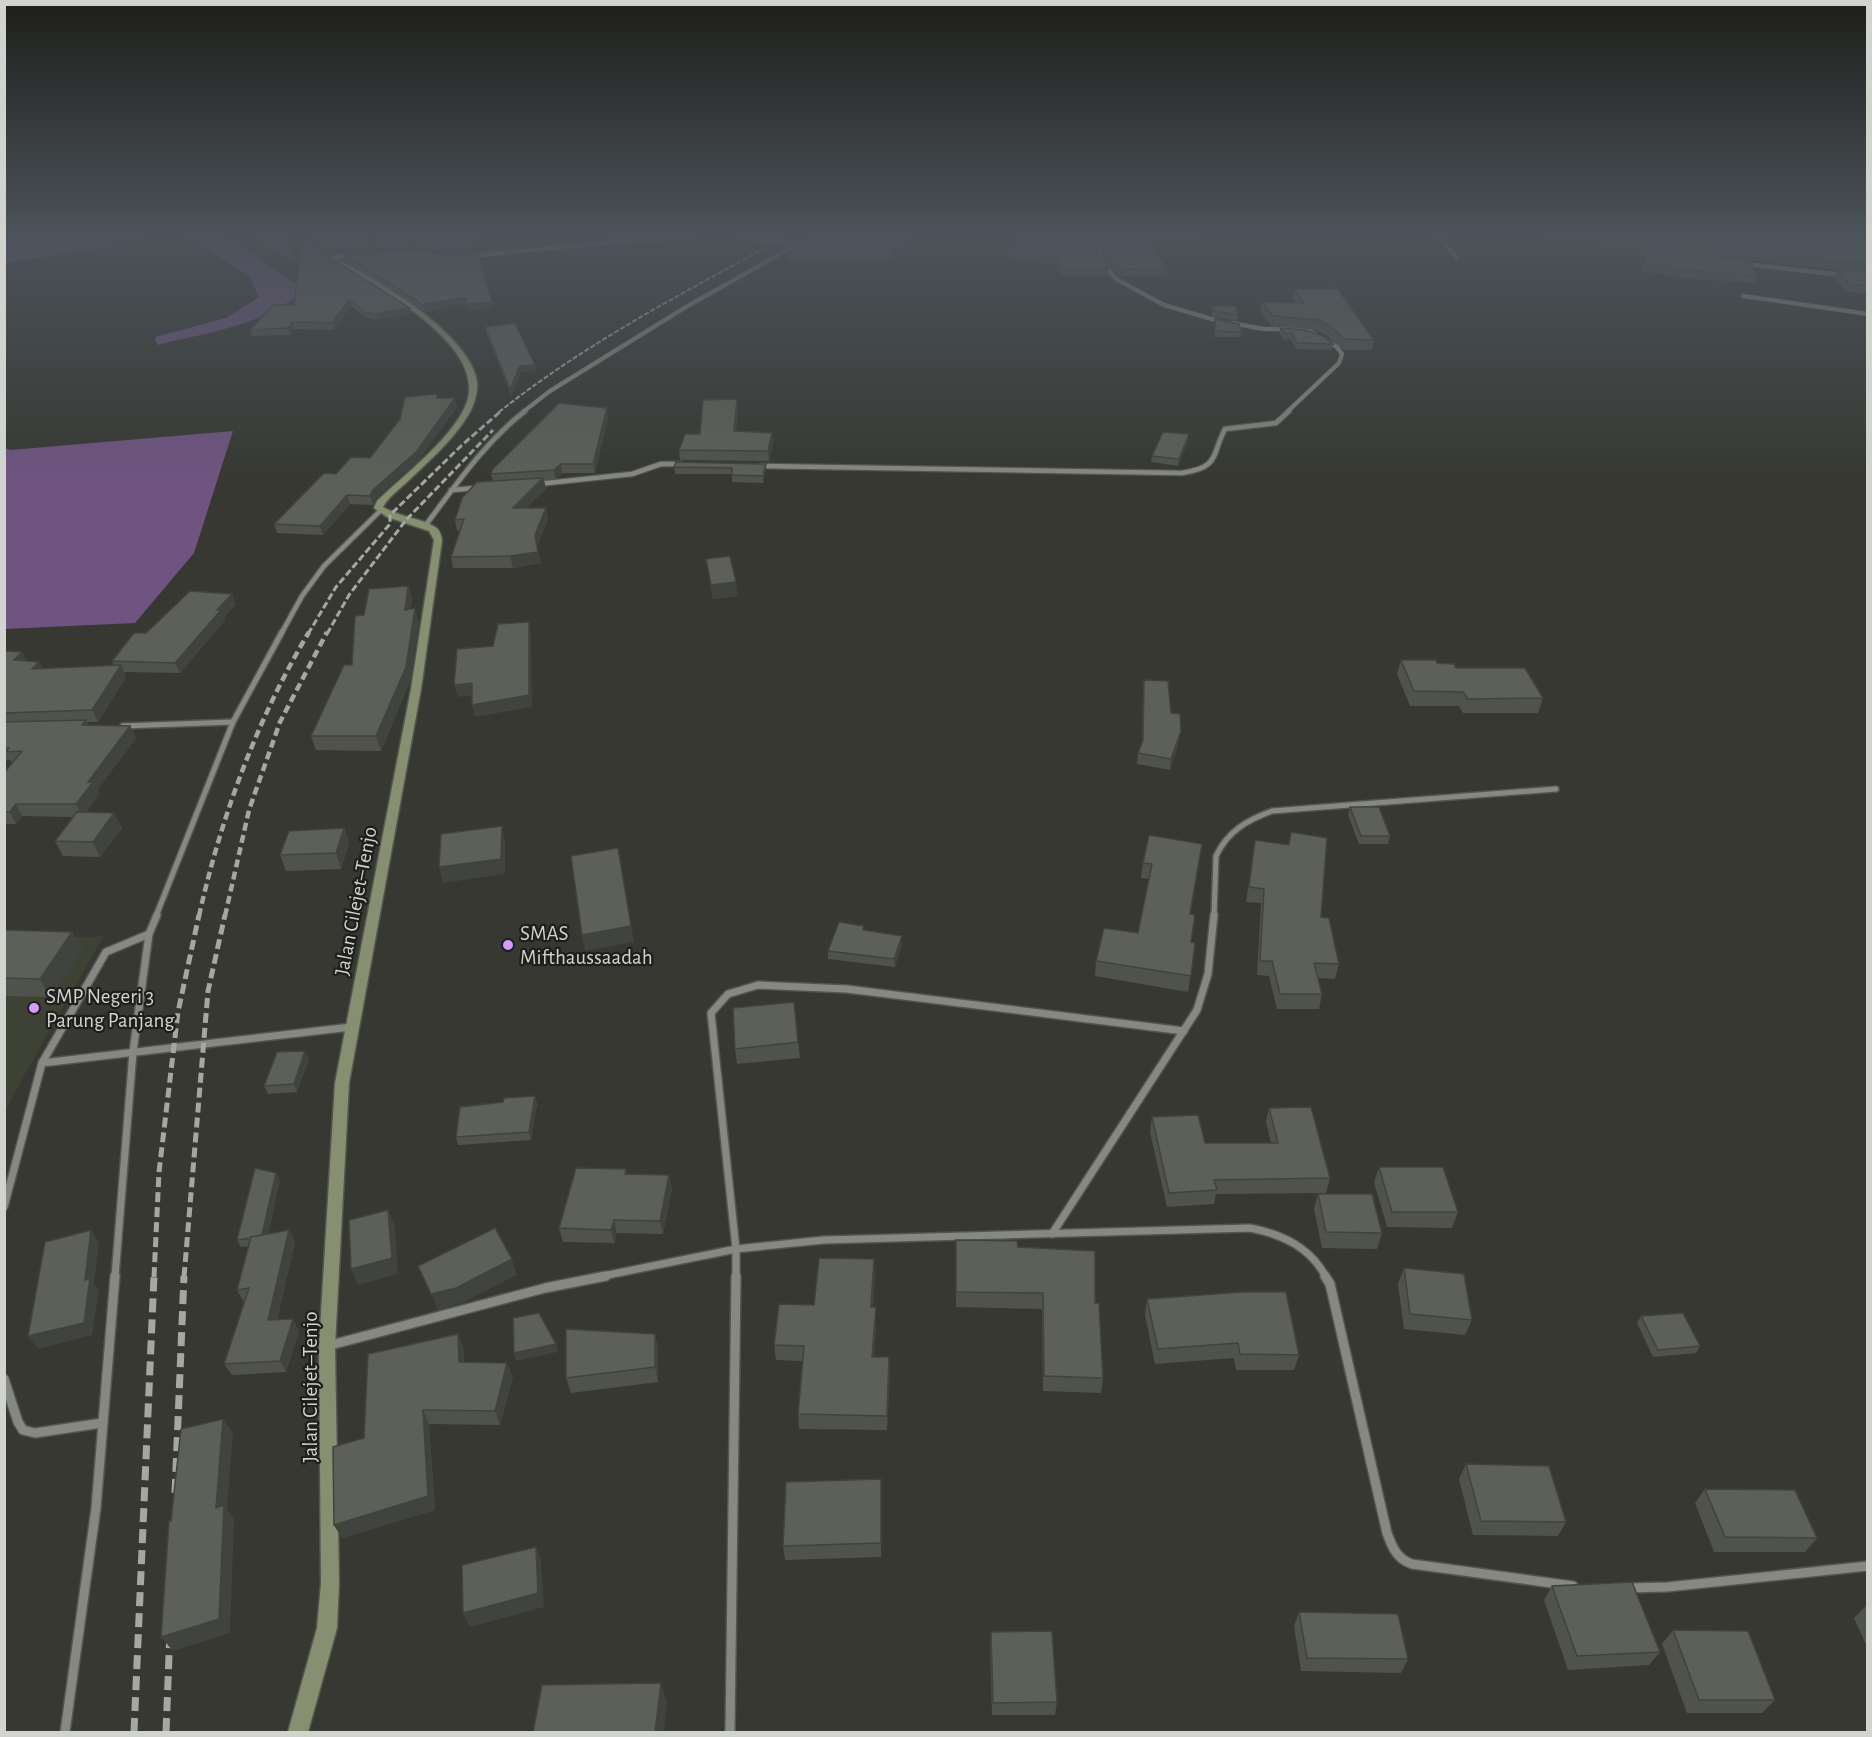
<svg xmlns="http://www.w3.org/2000/svg" width="1872" height="1737" viewBox="0 0 1872 1737" font-family="'Alegreya Sans',sans-serif">
<style>
.built{fill:#3e4235}
.green{fill:#6f5481}
.lines{fill:none;stroke-linecap:round;stroke-linejoin:round}
.river{fill:#6a3d86;fill-rule:evenodd}
.minor-far4-casing{stroke:#53554f;stroke-width:5}
.minor-far3-casing{stroke:#53554f;stroke-width:7}
.minor-far2-casing{stroke:#53554f;stroke-width:8}
.minor-far1-casing{stroke:#53554f;stroke-width:10}
.minor-casing{stroke:#53554f;stroke-width:12}
.secondary-casing{stroke:#53554f;stroke-width:3}
.minor-far4{stroke:#868981;stroke-width:4}
.minor-far3{stroke:#868981;stroke-width:4.5}
.minor-far2{stroke:#868981;stroke-width:5}
.minor-far1{stroke:#868981;stroke-width:7}
.minor{stroke:#868981;stroke-width:9}
.secondary{fill:#868f70;fill-rule:evenodd}
.rail-far4{stroke:#a5a7a2;stroke-width:2;stroke-dasharray:5 2;stroke-linecap:butt}
.rail-far3{stroke:#a5a7a2;stroke-width:3;stroke-dasharray:7 3;stroke-linecap:butt}
.rail-far2{stroke:#a5a7a2;stroke-width:4.5;stroke-dasharray:8 4.5;stroke-linecap:butt}
.rail-far1{stroke:#a5a7a2;stroke-width:5;stroke-dasharray:10 5;stroke-linecap:butt}
.rail{stroke:#a5a7a2;stroke-width:7;stroke-dasharray:14 7;stroke-linecap:butt}
.wall{fill:#50534c}
.shaded-wall{fill:#41433e}
.building{fill:#5d6058;stroke:#41433e;stroke-width:1.5}
.poi-dot{fill:#d59bfb;stroke:#1e1f1c;stroke-width:2}
.labels{text-anchor:middle;dominant-baseline:central;stroke-width:4.5;stroke-linejoin:round;paint-order:stroke}
.street-label{font-size:21px;fill:#d1d3ce;stroke:#1e1f1c}
.poi-label{font-size:21px;fill:#d1d3ce;stroke:#1e1f1c;text-anchor:start}
</style>
<rect width="100%" height="100%" fill="#363831"/>
<!-- built -->
<path class="built" d="M104,936L25,1074L5,1111V941Z"/>
<!-- green -->
<g class="green">
<path d="M5,238H147L103,248L5,263Z"/>
<path d="M189,238H216L239,244L304,290C266,325 207,333 157,345L155,337L226,318L259,297L250,277Z"/>
<path d="M233,431L194,553L135,623L5,629V448L10,450Z"/>
</g>
<g class="lines">
<!-- river -->
<path class="river" d="M55,238L52,244L4,255V239Z"/>
<defs>
<g id="minor-far4">
<path d="M742,238L798,245"/>
<path d="M1094,238L1104,264L1116,279L1164,305L1222,322"/>
<path d="M1440,238L1457,258"/>
<path d="M470,256L635,240L691,238"/>
<path d="M330,258L353,256"/>
<path d="M1745,264L1842,275"/>
<path d="M1743,296L1868,314"/>
<path d="M1232,323L1263,329H1306L1337,347L1342,354L1339,363L1287,412"/>
<path d="M523,412L550,391L686,307L796,245"/>
</g>
<g id="minor-far3">
<path d="M760,466L1182,473C1220,467 1211,456 1225,429L1276,423L1289,411"/>
<path d="M538,484L632,474L661,464H681"/>
<path d="M451,490L477,488"/>
<path d="M425,526C456,485 484,443 525,411"/>
<path d="M281,634L302,596L324,566L380,511"/>
</g>
<g id="minor-far2">
<path d="M123,726L233,722"/>
<path d="M156,916L233,722L282,632"/>
<path d="M1214,916L1216,856C1228,831 1247,820 1272,811L1556,789"/>
</g>
<g id="minor-far1">
<path d="M42,1063L351,1027"/>
<path d="M4,1207L42,1063L106,952L149,934"/>
<path d="M1052,1234L1197,1010L1208,974L1214,915"/>
<path d="M115,1277L133,1052L149,934L157,915"/>
<path d="M598,1277L736,1249L824,1240L1250,1228C1282,1234 1310,1247 1326,1277"/>
<path d="M736,1277V1249L711,1013L728,994L758,985L847,989L1184,1031"/>
</g>
<g id="minor">
<path d="M1325,1276L1330,1284L1387,1533C1392,1547 1397,1559 1412,1564L1573,1586"/>
<path d="M327,1346L545,1288L606,1276"/>
<path d="M4,1379L18,1422L23,1430L35,1433L102,1423"/>
<path d="M1628,1588L1667,1587L1868,1566"/>
<path d="M65,1732L96,1508L115,1276"/>
<path d="M730,1732L736,1276"/>
</g>
<path id="secondary" d="M331,257C371,273 472,336 477,382C478,394 473,408 467,417C452,441 429,461 408,481C400,489 388,497 383,507C399,517 421,518 435,527C440,530 441,535 442,540L421,689L349,1083L335,1346L339,1583L337,1628L308,1732H288L317,1628L321,1583L319,1346L335,1083L411,689L434,540L429,531L387,517L374,508L377,501C403,476 450,440 465,407C493,345 371,284 329,260Z"/>
</defs>
<!-- minor-far4 casing -->
<use href="#minor-far4" class="minor-far4-casing"/>
<!-- minor-far3 casing -->
<use href="#minor-far3" class="minor-far3-casing"/>
<!-- minor-far2 casing -->
<use href="#minor-far2" class="minor-far2-casing"/>
<!-- minor-far1 casing -->
<use href="#minor-far1" class="minor-far1-casing"/>
<!-- minor casing -->
<use href="#minor" class="minor-casing"/>
<!-- secondary casing -->
<use href="#secondary" class="secondary-casing"/>
<!-- minor-far4 -->
<use href="#minor-far4" class="minor-far4"/>
<!-- minor-far3 -->
<use href="#minor-far3" class="minor-far3"/>
<!-- minor-far2 -->
<use href="#minor-far2" class="minor-far2"/>
<!-- minor-far1 -->
<use href="#minor-far1" class="minor-far1"/>
<!-- minor -->
<use href="#minor" class="minor"/>
<!-- secondary -->
<use href="#secondary" class="secondary"/>
<!-- rail-far4 -->
<path class="rail-far4" d="M499,412C586,343 686,291 784,238"/>
<!-- rail-far3 -->
<g class="rail-far3">
<path d="M308,634L336,587L390,524V515L462,445L501,411"/>
<path d="M327,634L349,595L406,520L493,430"/>
</g>
<!-- rail-far2 -->
<g class="rail-far2">
<path d="M199,916C221,817 257,719 309,632"/>
<path d="M225,916L249,810L280,722L327,632"/>
</g>
<!-- rail-far1 -->
<g class="rail-far1">
<path d="M154,1277L159,1172L178,1012L199,915"/>
<path d="M184,1277L208,991L225,915"/>
</g>
<!-- rail -->
<g class="rail">
<path d="M175,1493L184,1276"/>
<path d="M134,1732L154,1276"/>
<path d="M166,1732L170,1631"/>
</g>
</g>
<!-- wall -->
<g class="wall">
<path d="M253,238H284L296,259L298,264Z"/>
<path d="M315,238H362L373,244L378,238H476L478,251L457,253L416,248L334,254L316,243Z"/>
<path d="M910,238L889,261H789V256Z"/>
<path d="M1098,238H1197L1196,243L1149,242L1167,268V275L1119,276L1109,265L1103,251Z"/>
<path d="M1548,238H1659L1757,276L1755,283L1682,278L1642,271L1645,256L1639,255L1640,250L1548,241Z"/>
<path d="M1662,238H1868V272L1747,260L1706,253L1673,239Z"/>
<path d="M302,240L411,314L379,320L367,318L351,306L334,330L294,329L290,335L252,336L250,330L294,305Z"/>
<path d="M1008,251H1098L1108,268V276L1062,277L1058,265L1008,259Z"/>
<path d="M345,255L493,308L468,311L467,303L424,312L346,261Z"/>
<path d="M1837,269L1868,272V293L1847,292L1834,277Z"/>
<path d="M1294,289L1374,340L1372,350H1344L1326,335L1316,330L1272,326L1260,312L1262,302L1296,303L1293,299Z"/>
<path d="M1212,306L1238,315L1237,321L1212,316Z"/>
<path d="M1215,319L1241,332L1240,337H1214Z"/>
<path d="M485,327L535,365L536,371L521,372L511,395L486,332Z"/>
<path d="M1280,328L1333,344L1332,350L1296,349L1291,339L1284,340L1280,334Z"/>
<path d="M438,398L457,407L418,461L375,499L373,505L350,504L323,535L277,533L274,524L336,474L370,458Z"/>
<path d="M737,399L738,409L736,431L772,433L773,443L769,461L680,460L679,450L700,434Z"/>
<path d="M608,417L595,473H562L556,479L544,480L546,489L526,508L548,519L537,546L541,563L513,568H453L451,557L460,531H457L455,520L493,481L491,474Z"/>
<path d="M1188,441L1178,466L1151,462L1152,456Z"/>
<path d="M766,464V470L763,483L732,482V474H675L674,467Z"/>
<path d="M706,559L738,596L713,599Z"/>
<path d="M408,586L412,599L410,609L419,622L410,681L381,751L316,750L311,736L352,665L364,615Z"/>
<path d="M236,604L224,617L225,620L180,673L123,672L126,677L98,722H87L88,725L130,726L136,738L97,790L99,794L86,812L114,813L122,828L100,857L63,856L55,841L73,817L22,816L16,824H4V773L12,764L10,760L4,761V651L22,652L26,661L39,662L43,669L114,666L112,661L146,633Z"/>
<path d="M1401,660L1437,663L1456,668L1543,698L1538,713H1463L1459,706H1410L1397,674Z"/>
<path d="M1144,680L1171,713L1181,731L1179,741L1170,770L1137,764L1138,753L1142,743L1143,690Z"/>
<path d="M1350,807L1390,836L1388,844H1359L1348,815Z"/>
<path d="M344,828L349,843L341,869L286,871L280,855Z"/>
<path d="M1291,832L1339,964L1335,979L1318,978L1322,994L1319,1009H1277L1269,976L1257,975L1261,903L1246,902L1255,840L1288,845Z"/>
<path d="M1149,835L1190,914L1191,942L1195,943L1188,992L1095,976L1096,961L1138,933L1149,879L1141,878L1143,863Z"/>
<path d="M4,930L72,932L82,950L50,997L4,996Z"/>
<path d="M865,930L902,936V944L895,967L828,959V951Z"/>
<path d="M794,1002L800,1058L737,1064L735,1049Z"/>
<path d="M309,1059L297,1092L268,1094L264,1086Z"/>
<path d="M535,1096L537,1104L531,1140L458,1145L456,1137Z"/>
<path d="M1269,1108L1330,1178L1326,1193L1216,1194L1214,1204L1167,1207L1150,1132L1152,1117L1205,1143H1271L1266,1122Z"/>
<path d="M1379,1167L1458,1212L1452,1228L1387,1227L1374,1182Z"/>
<path d="M626,1169L627,1174L669,1175L672,1188L663,1234L617,1233L614,1243L563,1242L559,1228Z"/>
<path d="M280,1180L268,1234L289,1230L295,1242L277,1320L299,1331L286,1372L232,1375L224,1364L244,1302L237,1290L248,1246L241,1247L237,1240Z"/>
<path d="M1318,1194L1382,1233L1377,1249L1322,1248L1314,1209Z"/>
<path d="M956,1240L1018,1247L1095,1303L1103,1378L1101,1393L1043,1391L1042,1309L956,1307Z"/>
<path d="M1404,1268L1472,1320L1465,1335L1404,1329L1398,1284Z"/>
<path d="M875,1274L873,1307H876V1323L874,1357H889L890,1372L887,1430L799,1429L798,1414L803,1361L776,1360L774,1345L814,1305Z"/>
<path d="M1147,1299L1299,1355L1294,1370H1236L1234,1358L1155,1364L1145,1315Z"/>
<path d="M1641,1316L1700,1346L1696,1353L1653,1357L1637,1323Z"/>
<path d="M655,1334L658,1350V1382L571,1393L566,1378Z"/>
<path d="M464,1348V1362L513,1377L500,1425L429,1424L435,1510L342,1538L334,1525L364,1438Z"/>
<path d="M1466,1464L1566,1522L1558,1536L1473,1535L1459,1479Z"/>
<path d="M1705,1489L1817,1538L1805,1552H1714L1695,1503Z"/>
<path d="M881,1493V1557L785,1560L783,1546Z"/>
<path d="M1552,1586L1660,1652L1649,1665L1568,1670L1544,1600Z"/>
<path d="M1868,1604V1649L1854,1618Z"/>
<path d="M1299,1612L1408,1659L1401,1673L1301,1671L1294,1626Z"/>
<path d="M1673,1630L1775,1700L1762,1713H1687L1662,1644Z"/>
<path d="M991,1632L1057,1702L1055,1715H992L990,1645Z"/>
</g>
<!-- shaded-wall -->
<g class="shaded-wall">
<path d="M476,238L478,251L457,253L456,247Z"/>
<path d="M905,238H910L889,261V256Z"/>
<path d="M415,243L416,248L334,254L333,248Z"/>
<path d="M466,297L467,303L424,312L423,305Z"/>
<path d="M349,300L351,306L334,330L332,323Z"/>
<path d="M492,302L493,308L468,311L467,304Z"/>
<path d="M410,308L411,314L379,320L377,314Z"/>
<path d="M292,322L294,329L290,335L288,328Z"/>
<path d="M535,365L536,371L521,372L511,395L510,389L520,366Z"/>
<path d="M455,398L457,407L418,461L375,499L373,505L370,496L373,490Z"/>
<path d="M737,399L738,409L735,441L734,431Z"/>
<path d="M607,408L608,417L595,473L593,464Z"/>
<path d="M772,433L773,443L769,461L768,451Z"/>
<path d="M1189,434L1188,441L1178,466L1179,459Z"/>
<path d="M561,464L562,473L556,479L554,470Z"/>
<path d="M766,464V470L763,483V476Z"/>
<path d="M543,478L546,489L515,519L513,508Z"/>
<path d="M347,495L350,504L323,535L320,526Z"/>
<path d="M546,508L548,519L537,546L535,535Z"/>
<path d="M538,552L541,563L513,568L510,556Z"/>
<path d="M736,582L738,596L713,599L711,585Z"/>
<path d="M408,586L412,599L408,623L405,610Z"/>
<path d="M232,594L236,604L224,617L225,620L180,673L175,663L217,610Z"/>
<path d="M415,608L419,622L410,681L381,751L376,736Z"/>
<path d="M529,622L531,634L532,707L475,717L472,705Z"/>
<path d="M22,652L28,664L14,660Z"/>
<path d="M39,662L45,674L32,669Z"/>
<path d="M121,665L126,677L98,722L92,710Z"/>
<path d="M472,683L475,695L458,697L454,685Z"/>
<path d="M86,720L91,732L82,725Z"/>
<path d="M130,726L136,738L97,790L99,794L83,817L76,804L88,782Z"/>
<path d="M1181,731L1179,741L1170,770L1171,759Z"/>
<path d="M16,804L22,816L16,824L10,812Z"/>
<path d="M114,813L122,828L100,857L93,842Z"/>
<path d="M502,826L505,841V874L443,883L439,867Z"/>
<path d="M344,828L349,843L341,869L336,853Z"/>
<path d="M621,863L634,942L585,951L582,935Z"/>
<path d="M72,932L82,950L50,997L40,979Z"/>
<path d="M902,936V944L895,967L894,959Z"/>
<path d="M305,1051L309,1059L297,1092L294,1084Z"/>
<path d="M535,1096L537,1104L531,1140L529,1132Z"/>
<path d="M276,1173L280,1180L266,1244L261,1237Z"/>
<path d="M669,1175L672,1188L663,1234L660,1221Z"/>
<path d="M388,1210L395,1225L398,1274L358,1285L351,1269Z"/>
<path d="M614,1220L617,1233L614,1243L611,1230Z"/>
<path d="M91,1230L99,1243L94,1284L99,1291L92,1335L38,1349L28,1336L85,1280Z"/>
<path d="M289,1230L295,1242L274,1332L268,1320Z"/>
<path d="M512,1259L517,1275L462,1303L438,1310L431,1294Z"/>
<path d="M874,1259L875,1274L872,1322L871,1307Z"/>
<path d="M876,1307V1323L873,1372L872,1357Z"/>
<path d="M293,1319L299,1331L286,1372L280,1361Z"/>
<path d="M458,1334L464,1348V1377L459,1362Z"/>
<path d="M655,1334L658,1350V1382L655,1367Z"/>
<path d="M556,1344L558,1352L516,1361L514,1353Z"/>
<path d="M889,1357L890,1372L887,1430V1416Z"/>
<path d="M507,1363L513,1377L500,1425L495,1411Z"/>
<path d="M423,1410L429,1424L435,1510L342,1538L334,1525Z"/>
<path d="M223,1419L233,1433L227,1509L234,1519L230,1633L173,1651L161,1637L216,1508Z"/>
<path d="M536,1547L541,1561L544,1607L470,1627L463,1613Z"/>
<path d="M661,1683L667,1702L664,1732H655Z"/>
</g>
<!-- building -->
<g class="building">
<path d="M260,238H284L296,259Z"/>
<path d="M316,238H362L373,244L378,238H476L477,246L456,247L415,243L333,248Z"/>
<path d="M813,238H905L889,256H789L795,245Z"/>
<path d="M1018,238H1094L1098,251L1108,268L1063,269L1059,257L1008,251Z"/>
<path d="M1101,238H1146L1167,268L1120,269L1110,258Z"/>
<path d="M1591,238H1659L1673,240L1707,254L1750,261L1757,276L1684,270L1644,264L1647,249L1641,248L1642,243Z"/>
<path d="M1690,238H1868V264L1749,253L1709,246Z"/>
<path d="M302,240L410,308L377,314L365,312L349,300L332,323L292,322L288,328L250,330L273,305H294Z"/>
<path d="M414,250L455,255L477,253L492,302L467,304L466,297L423,305L345,255Z"/>
<path d="M1837,269L1868,272V286L1850,285Z"/>
<path d="M1337,288L1374,340L1345,339L1328,325L1318,320L1273,316L1262,302L1304,303L1294,289Z"/>
<path d="M1212,306H1236L1238,315L1213,310Z"/>
<path d="M1215,319L1239,324L1241,332L1215,331Z"/>
<path d="M515,323L535,365L520,366L510,389L485,327Z"/>
<path d="M1280,328L1305,330L1323,336L1333,344L1297,343L1292,333L1285,334Z"/>
<path d="M437,394V398H455L416,452L373,490L370,496L347,495L320,526L274,524L324,473L336,474L351,457L370,458L400,419L405,397Z"/>
<path d="M737,399L734,431L772,433L768,451L679,450L685,434H700L703,400Z"/>
<path d="M559,403L607,408L593,464H561L554,470L491,474L493,469Z"/>
<path d="M1163,432L1189,434L1179,459L1152,456Z"/>
<path d="M676,462L766,464L763,476L732,475V468L674,467Z"/>
<path d="M543,478L513,508H546L535,535L538,552L510,556L451,557L464,519L455,520L462,498L477,482Z"/>
<path d="M730,556L736,582L711,585L706,559Z"/>
<path d="M408,586L405,610L415,608L406,667L376,736H311L344,665H352L355,616L364,615L369,589Z"/>
<path d="M190,591L232,594L217,610H221L175,663L112,661L134,633H146Z"/>
<path d="M529,622V695L472,705V683L454,685L457,649L493,646L498,624Z"/>
<path d="M4,651L22,652L14,660L39,662L32,669L121,665L92,710L4,713Z"/>
<path d="M1401,660H1436L1437,663L1454,664L1456,668H1525L1543,698L1468,699L1463,692L1414,691Z"/>
<path d="M1144,680L1168,681L1171,713L1180,714L1181,731L1171,759L1138,753L1143,740Z"/>
<path d="M86,720L82,725L130,726L88,782H93L76,804H16L10,812H4V773L22,751L6,752L9,748H4V722Z"/>
<path d="M1350,807H1379L1390,836H1361Z"/>
<path d="M77,812L114,813L93,842L55,841Z"/>
<path d="M502,826L501,859L439,867L441,834Z"/>
<path d="M344,828L336,853L280,855L289,831Z"/>
<path d="M1291,832L1327,838L1321,917L1329,918L1339,964L1314,963L1322,994H1280L1272,961H1260L1264,889L1249,887L1255,840L1289,845Z"/>
<path d="M1149,835L1202,844L1190,914L1195,915L1191,942L1195,943L1191,976L1096,961L1104,928L1138,933L1152,864L1143,863Z"/>
<path d="M618,848L631,926L582,935L571,856Z"/>
<path d="M839,922L864,926L863,930L902,936L894,959L828,951Z"/>
<path d="M4,930H6L72,932L40,979L4,978Z"/>
<path d="M794,1002L798,1042L735,1049L733,1008Z"/>
<path d="M305,1051L294,1084L264,1086L277,1052Z"/>
<path d="M535,1096L529,1132L456,1137L460,1107L503,1102L504,1098Z"/>
<path d="M1311,1107L1330,1178L1214,1180L1217,1190L1169,1193L1152,1117L1198,1115L1205,1143H1278L1269,1108Z"/>
<path d="M1379,1167H1443L1458,1212H1392Z"/>
<path d="M255,1168L276,1173L262,1235L251,1238L237,1240Z"/>
<path d="M576,1168L626,1169L625,1174L669,1175L660,1221L614,1220L611,1230L559,1228Z"/>
<path d="M1318,1194H1372L1382,1233L1326,1232Z"/>
<path d="M388,1210L392,1258L351,1269L349,1220Z"/>
<path d="M495,1228L512,1259L456,1288L431,1294L418,1266Z"/>
<path d="M91,1230L85,1280L90,1278L84,1323L28,1336L45,1242Z"/>
<path d="M289,1230L268,1320L293,1319L280,1361L224,1364L249,1288L237,1290L251,1237Z"/>
<path d="M956,1240L1017,1241L1018,1247L1095,1251V1303H1099L1103,1378L1044,1376L1043,1293L956,1292Z"/>
<path d="M819,1258L874,1259L871,1307H876L872,1357H889L887,1416L798,1414L804,1346L774,1345L779,1304L814,1305Z"/>
<path d="M1404,1268L1464,1274L1472,1320L1410,1314Z"/>
<path d="M1242,1292H1286L1299,1355L1240,1354L1238,1343L1158,1349L1147,1299Z"/>
<path d="M539,1313L556,1344L514,1353L513,1318Z"/>
<path d="M1683,1313L1700,1346L1658,1350L1641,1316Z"/>
<path d="M566,1329L655,1334V1367L566,1378Z"/>
<path d="M458,1334L459,1362L507,1363L495,1411L423,1410L428,1496L334,1525L333,1447L364,1438L368,1354Z"/>
<path d="M223,1419L216,1508L224,1505L219,1619L161,1637L169,1521H171L181,1429Z"/>
<path d="M1466,1464L1549,1466L1566,1522L1481,1521Z"/>
<path d="M881,1479V1543L783,1546L786,1482Z"/>
<path d="M1705,1489L1795,1490L1817,1538L1725,1537Z"/>
<path d="M536,1547L538,1593L463,1613L462,1565Z"/>
<path d="M1632,1582L1660,1652L1577,1656L1552,1586Z"/>
<path d="M1299,1612L1398,1614L1408,1659L1307,1658Z"/>
<path d="M1673,1630L1748,1631L1775,1700H1699Z"/>
<path d="M1052,1631L1057,1702L993,1703L991,1632Z"/>
<path d="M661,1683L655,1732H533L542,1685Z"/>
</g>
<!-- sky -->
<linearGradient id="sky" x2="0" y2="1"><stop stop-color="#1e1f1b"/><stop offset="0.49" stop-color="#4c535a"/><stop offset="1" stop-color="#4c535a" stop-opacity="0"/></linearGradient>
<rect width="1872" height="481" fill="url(#sky)"/>
<!-- markers -->
<g class="poi-dot">
<circle cx="508" cy="945" r="6"/>
<circle cx="34" cy="1008" r="6"/>
</g>
<g class="labels">
<!-- street labels -->
<g class="street-label">
<text transform="translate(356 901) rotate(-79)">Jalan Cilejet–Tenjo</text>
<text transform="translate(310 1387) rotate(-90)">Jalan Cilejet–Tenjo</text>
</g>
<!-- poi labels -->
<g class="poi-label">
<text x="520" y="933">SMAS<tspan x="520" dy="24">Mifthaussaadah</tspan></text>
<text x="46" y="996">SMP Negeri 3<tspan x="46" dy="24">Parung Panjang</tspan></text>
</g>
</g>
<!-- border -->
<rect width="1872" height="1737" fill="none" stroke="#d1d3ce" stroke-width="12"/>
</svg>
